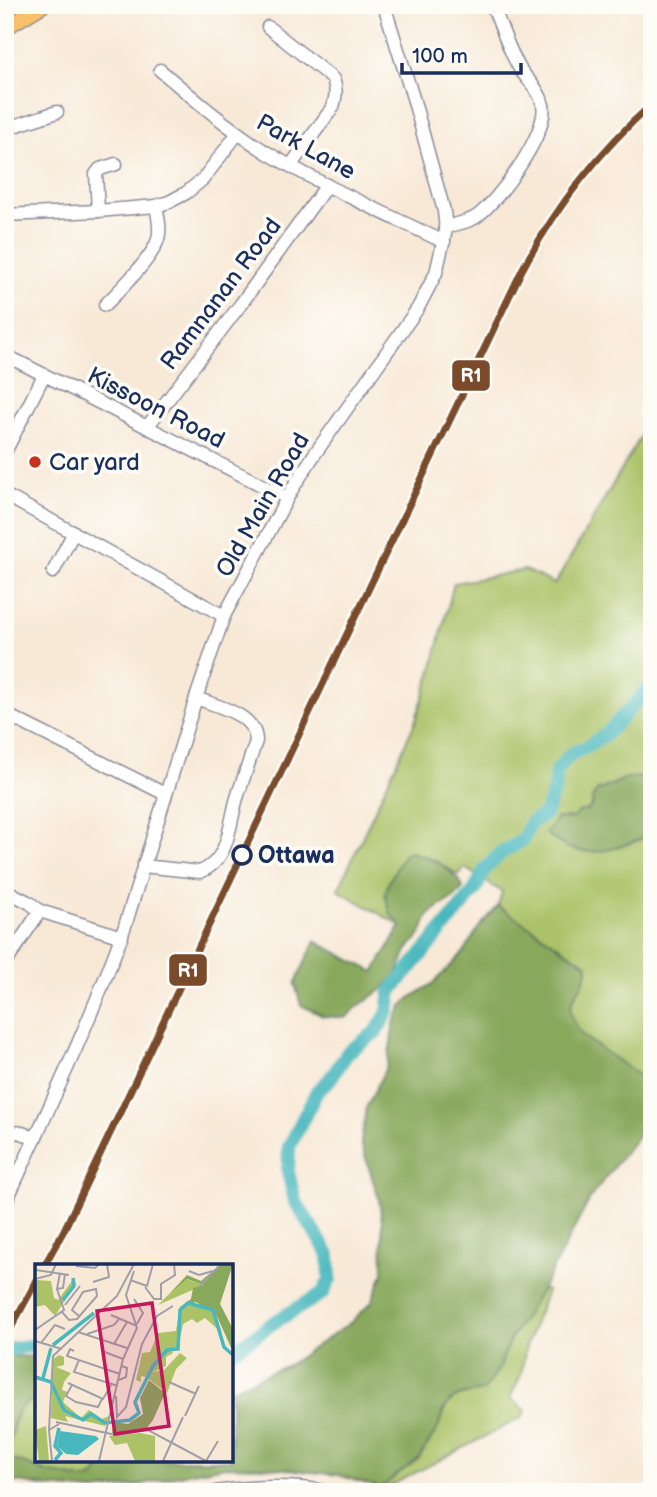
<svg xmlns="http://www.w3.org/2000/svg" width="657" height="1497" viewBox="0 0 657 1497" font-family="'Balsamiq Sans',sans-serif">
<style>
.green{fill:#abc267;stroke:#637862;stroke-width:2}
.forest{fill:#88a85c;stroke:#526c5d;stroke-width:2}
.lines{fill:none;stroke-linecap:round;stroke-linejoin:round}
.river{stroke:#48b8be;stroke-width:14}
.minor-casing{stroke:#8a8c9a;stroke-width:15}
.major-casing{stroke:#8a8c9a;stroke-width:17}
.minor{stroke:#fff;stroke-width:12}
.major{stroke:#f6c16b;stroke-width:14}
.rail-casing{stroke:#1b2f5e;stroke-width:5}
.rail{stroke:#fdfcf7;stroke-width:2.5;stroke-dasharray:8;stroke-linecap:butt}
.rail-1-casing{stroke:#fdfcf7;stroke-width:12}
.rail-1{stroke:#7a4b2a;stroke-width:7}
.poi-dot{fill:#c8321e;stroke:#fdfcf7;stroke-width:2.5}
.stop-dot{fill:#fdfcf7;stroke:#1b2f5e;stroke-width:3.5}
.labels{text-anchor:middle;dominant-baseline:central;stroke-width:7;stroke-linejoin:round;paint-order:stroke}
.street-label{font-size:24px;fill:#1b2f5e;stroke:#fdfcf7}
.poi-label{font-size:24px;fill:#1b2f5e;stroke:#fdfcf7;text-anchor:start}
.stop-label{font-size:24px;font-weight:bold;fill:#1b2f5e;stroke:#fdfcf7;text-anchor:start}
.inset-river{fill:none;stroke:#48b8be;stroke-width:3.5}
.inset-road{fill:none;stroke:#a09fa7;stroke-width:2}
.view{fill:#c2185b;fill-opacity:0.15;stroke:#c2185b;stroke-width:3.5}
.inset-edge{fill:none;stroke:#1b2f5e;stroke-width:3.5}
.line-badge{stroke:#fdfcf7;stroke-width:2.5}
.badge-label{font-size:19px;text-anchor:middle;font-weight:bold;fill:#fff}
</style>
<rect width="100%" height="100%" fill="#fdfcf7"/>
<filter id="ink" filterUnits="userSpaceOnUse"><feTurbulence type="fractalNoise" baseFrequency=".0143" numOctaves="2"/><feDisplacementMap in="SourceGraphic" scale="14" xChannelSelector="R" yChannelSelector="G"/><feConvolveMatrix kernelMatrix="1 2 1 2 8 2 1 2 1" color-interpolation-filters="sRGB"/></filter>
<filter id="wash" filterUnits="userSpaceOnUse"><feTurbulence type="fractalNoise" baseFrequency=".00686" numOctaves="4" result="noise"/><feDisplacementMap in="SourceGraphic" scale="28" xChannelSelector="R" yChannelSelector="G"/><feGaussianBlur stdDeviation="1.57" result="paint"/><feColorMatrix in="noise" values="0 0 0 0 0 0 0 0 0 0 0 0 0 0 0 0 0 1.4 0 .05"/><feComposite in="paint" operator="in"/></filter>
<g filter="url(#wash)">
<rect width="100%" height="100%" fill="#f8e9d7"/>
<!-- green -->
<g class="green">
<path d="M652,417V788H650L644,778H627L597,791L593,797L592,805L588,810L579,812L573,818L565,817L649,836L652,835V1085L581,1035C555,996 584,1000 588,965L498,906L502,892L465,868L458,875C442,865 427,854 407,852L403,856L389,882L401,926L338,890L414,725L431,674L454,583L525,570L555,584Z"/>
<path d="M542,1289L547,1291L526,1346L521,1375L510,1398L526,1411L521,1418L384,1489L380,1488C387,1482 395,1478 401,1471C413,1460 424,1447 434,1434C442,1423 441,1409 452,1400C460,1393 473,1393 483,1390L500,1367L509,1341Z"/>
<path d="M37,1398V1460H100L98,1470L94,1477L85,1480L64,1475L49,1473L17,1461L5,1460C5,1448 8,1448 11,1438C16,1417 13,1406 37,1398Z"/>
</g>
<!-- forest -->
<g class="forest">
<path d="M644,777L650,788H652V835L649,836C613,851 576,864 545,832L550,829L556,818H573L579,812L588,810L592,805L593,797L597,791L627,778Z"/>
<path d="M407,852C430,855 451,867 463,887C456,901 441,903 430,914C425,919 425,927 421,933C417,940 411,944 407,951C403,959 401,968 396,975C383,994 359,1001 346,1018L323,1016L301,1005L295,984L315,941L374,972L401,926L390,913L385,894L389,882L403,856Z"/>
<path d="M498,906L588,965C584,999 555,996 582,1035L652,1085V1118L592,1195L542,1289L509,1341L500,1367L483,1391L460,1395L450,1401L443,1411L438,1428L419,1458L380,1488L338,1475L267,1467L226,1466L187,1473L136,1486L94,1491L49,1487L5,1480V1460L17,1461L49,1473L64,1475L85,1480L94,1477L98,1470L100,1460H231V1389L288,1365L350,1323L372,1302L383,1273L382,1221L379,1199L361,1143L366,1108L387,1066L394,1023L402,1006L410,998L435,982L464,952L479,927Z"/>
<path d="M8,1356L37,1357V1398C6,1409 19,1427 5,1449V1361Z"/>
</g>
<g class="lines">
<!-- river -->
<g class="river">
<path d="M5,1350L28,1346L37,1347"/>
<path d="M231,1352L273,1323L323,1293L330,1279L329,1255L295,1201L288,1172L289,1147L317,1091L330,1079L348,1052L376,1032L388,1012L391,991L463,905L476,888L485,869L501,853L523,840L530,823L545,814L555,788L556,772L569,755L586,747L606,734L652,685"/>
</g>
</g>
</g>
<g filter="url(#ink)">
<g class="lines">
<defs>
<g id="minor">
<path d="M268,27L333,79C337,90 336,96 333,107L291,165"/>
<path d="M160,70C194,99 228,128 266,152C323,186 384,213 444,242"/>
<path d="M5,129L57,112"/>
<path d="M98,211L96,174L100,169L116,164"/>
<path d="M5,215L98,211L156,206L169,202L186,193L203,179L238,133"/>
<path d="M445,227C456,224 466,223 476,217C498,202 549,132 543,105C540,90 528,81 520,69C509,51 501,25 492,5"/>
<path d="M105,305C119,291 153,258 158,239C161,229 158,216 156,206"/>
<path d="M5,355L287,498"/>
<path d="M147,427L241,304L327,185"/>
<path d="M5,452L44,375"/>
<path d="M5,495L224,616"/>
<path d="M53,572L74,532"/>
<path d="M5,714L165,794"/>
<path d="M143,866L200,872C230,860 229,824 237,798C243,779 250,760 256,741C256,714 216,706 196,698"/>
<path d="M5,890L30,903L40,911L122,937"/>
<path d="M5,964L40,911"/>
<path d="M5,1138C15,1128 24,1133 35,1139"/>
<path d="M5,1204C47,1112 91,1021 125,926L196,698L224,616L291,491L314,455L418,308L436,273L446,230L444,211L414,101L384,5"/>
<path d="M216,1492C254,1486 293,1485 330,1492"/>
</g>
<path id="major" d="M5,28L43,5"/>
</defs>
<!-- minor casing -->
<use href="#minor" class="minor-casing"/>
<!-- major casing -->
<use href="#major" class="major-casing"/>
<!-- minor -->
<use href="#minor" class="minor"/>
<!-- major -->
<use href="#major" class="major"/>
<defs>
<g id="rail">
<path d="M44,1266L63,1232L117,1119L333,663L522,270C556,207 599,151 652,104"/>
<path d="M5,1339L37,1280"/>
</g>
</defs>
<!-- rail casing -->
<use href="#rail" class="rail-casing"/>
<!-- rail -->
<use href="#rail" class="rail"/>
<defs>
<g id="rail-1">
<path d="M44,1266L63,1232L117,1119L333,663L522,270C556,207 599,151 652,104"/>
<path d="M5,1339L37,1280"/>
</g>
</defs>
<!-- rail-1 casing -->
<use href="#rail-1" class="rail-1-casing"/>
<!-- rail-1 -->
<use href="#rail-1" class="rail-1"/>
</g>
</g>
<!-- markers -->
<circle class="poi-dot" cx="35" cy="462" r="7"/>
<circle class="stop-dot" cx="242" cy="855" r="9"/>
<g class="labels">
<!-- street labels -->
<g class="street-label">
<text transform="translate(306 147) rotate(29)">Park Lane</text>
<text transform="translate(221 294) rotate(-53)">Ramnanan Road</text>
<text transform="translate(156 408) rotate(27)">Kissoon Road</text>
<text transform="translate(263 505) rotate(-60)">Old Main Road</text>
</g>
<!-- poi labels -->
<g class="poi-label">
<text x="49" y="462">Car yard</text>
</g>
<!-- stop labels -->
<g class="stop-label">
<text x="258" y="855">Ottawa</text>
</g>
</g>
<!-- overview -->
<g transform="translate(35 1264)">
<rect width="198" height="198" fill="#f8e9d7"/>
<path d="M151,15L169,21L123,41L143,21ZM0,16L16,17L19,34L23,36L37,17L41,19L20,52L10,41L0,43ZM155,38L172,42L181,50L187,69L170,54L162,59L157,55L148,60L143,85L135,84L138,89L131,93V102L118,108L129,106L145,89L152,94L141,105L132,129L111,113L106,112V118L101,116L107,89L115,88L123,69L141,67L145,43ZM24,91L29,93V101L21,103L36,109L29,118L27,126L32,128L28,138L46,154L54,146L67,155L74,152L70,162L30,152L33,158L16,154L18,95ZM11,162L14,197H4L0,166ZM106,169L120,172V197H100L92,179L80,181L74,172Z" fill="#abc267"/>
<path d="M186,0H198L185,40L198,65V88L181,50L161,38L145,43L156,35L158,24L169,21L152,15L136,28L152,11L166,17ZM114,116L130,129L118,156L111,165L77,169L79,158L93,160L108,150L105,134Z" fill="#88a85c"/>
<path d="M25,167L61,172L64,175L43,191L31,190L22,182Z" fill="#48b8be"/>
<path class="inset-river" d="M28,36L39,22L38,14M18,81L59,49M0,113L16,118L29,146L48,156L56,150L70,159L95,156L104,149L100,138L118,102L132,86L143,85L145,46L153,39L178,46L189,83L198,91M8,114L16,84M20,196L26,189L20,182L24,164"/>
<path class="inset-road" d="M41,2L60,4L64,0M1,6L34,11M154,7L164,11L178,7M25,9L22,25L28,24L30,10M0,15L16,11L21,0M95,16L112,22L118,0M58,18L74,13L72,0M165,22L186,0M110,23L119,35H126V20L140,11L139,0M99,35L108,49L102,60M30,41L45,22M27,48L34,56L42,55L62,32L61,25L48,28L37,46L44,52M76,51L102,62M0,66L29,46L22,25M43,68L92,84M52,70L79,61L84,55M0,77L27,85M6,79L20,61L30,65M79,80L92,58M39,87L35,85L32,92L85,110M67,87L88,95M44,96L39,108L83,122M84,116L91,113L92,104L87,102M134,118L161,130M33,119L68,135L76,121M37,121L31,132L41,138L63,143L67,135M81,132L82,153L91,143L107,80L122,52L138,42M150,152L164,122M21,158L81,171L113,166L171,197M14,166L18,92L82,32L99,0M17,197L14,166L24,160M64,197L88,95L102,64L91,31L99,7M128,197L148,153M171,197L183,177"/>
<path class="view" d="M117,39L134,162L80,170L62,47Z"/>
<rect width="198" height="198" class="inset-edge"/>
</g>
<g class="line-badge">
<rect x="451" y="359" width="40" height="33" rx="7" fill="#7a4b2a"/>
<rect x="168" y="953" width="40" height="34" rx="7" fill="#7a4b2a"/>
</g>
<g class="badge-label">
<text x="471" y="382">R1</text>
<text x="188" y="977">R1</text>
</g>
<!-- margin -->
<rect width="657" height="1497" fill="none" stroke="#fdfcf7" stroke-width="28"/>
<!-- scale -->
<path d="M402 63v10h119v-10" fill="none" stroke="#1b2f5e" stroke-width="3.5"/>
<text x="412" y="63" font-size="21" fill="#1b2f5e" stroke="#fdfcf7" stroke-width="5" paint-order="stroke">100 m</text>
</svg>
